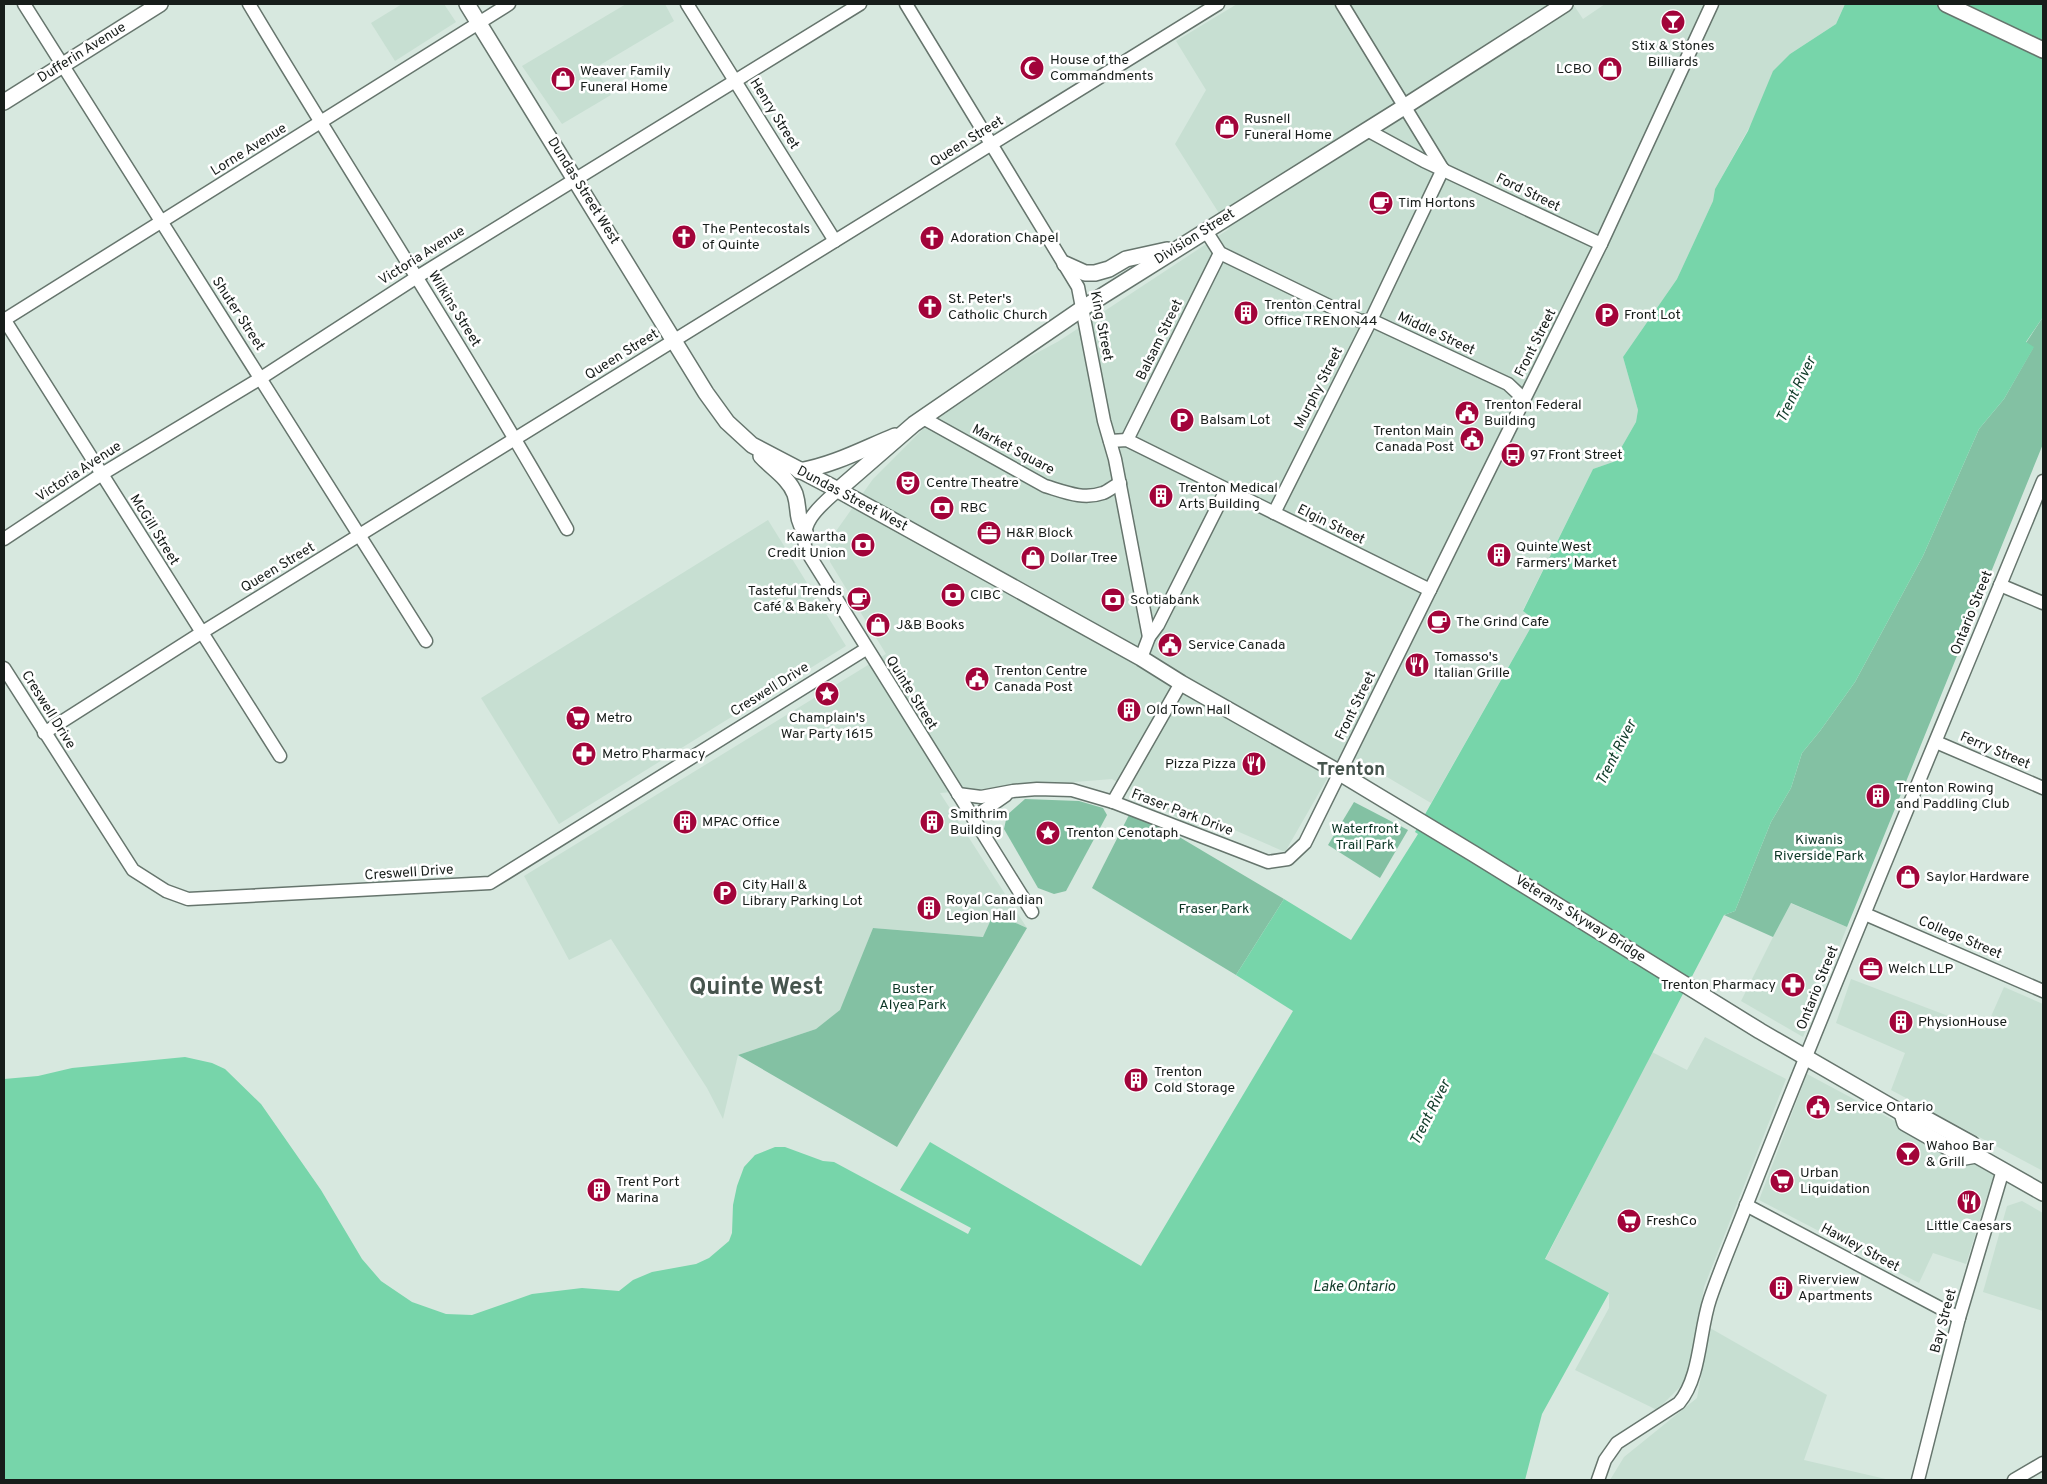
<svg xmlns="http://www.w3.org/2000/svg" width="2047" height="1484" viewBox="0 0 2047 1484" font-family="Overpass,sans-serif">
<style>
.built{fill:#c7dfd2}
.green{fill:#83c1a3}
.water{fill:#77d5aa}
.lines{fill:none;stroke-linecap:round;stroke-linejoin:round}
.minor-casing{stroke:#66756d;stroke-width:15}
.major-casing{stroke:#66756d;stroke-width:18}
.minor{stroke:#fff;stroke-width:12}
.major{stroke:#fff;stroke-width:15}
.labels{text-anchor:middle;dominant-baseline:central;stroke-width:5;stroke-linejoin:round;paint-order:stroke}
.poi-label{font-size:14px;fill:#171d1a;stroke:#fff;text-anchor:start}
.street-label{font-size:14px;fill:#171d1a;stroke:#fff}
.park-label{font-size:14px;fill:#0b3625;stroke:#fff}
.water-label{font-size:15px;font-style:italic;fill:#0f3a28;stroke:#fff}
.district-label{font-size:19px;font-weight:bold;fill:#46544d;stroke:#fff}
.town-label{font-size:24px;font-weight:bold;fill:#46544d;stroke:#fff}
</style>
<rect width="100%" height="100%" fill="#d7e8df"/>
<!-- built -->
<g class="built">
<path d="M402,4H444L456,22L395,61L371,23Z"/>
<path d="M626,4H665L674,21L595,68L611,95L562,124L522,66Z"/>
<path d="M1237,4H1573L1583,19L1605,4H1845L1836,24L1790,54L1715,189L1713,201L1677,279L1623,357L1638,410L1636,422L1613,462L1593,469L1523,610L1535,620L1431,803L1343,751L1285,852L1202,816L1196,829L1112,779L940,793L1027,928L994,913L984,937L873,928L841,1010L816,1029L738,1055L723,1119L707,1088L611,939L569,960L524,876L886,654L830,562L829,541L873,479L924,428L1020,362L1059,341L1229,229L1175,144L1206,90L1176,41Z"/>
<path d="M768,520L846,646L559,824L481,698Z"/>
<path d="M1790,903L1847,927L1803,1037L1741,1001Z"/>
<path d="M1851,979L1985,1030L2004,987L2043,1004V1171L1891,1090L1905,1053L1836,1023Z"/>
<path d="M1705,1037L1786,1079L1704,1287L1689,1378L1657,1410L1575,1370L1609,1308V1293L1545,1260L1652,1052L1687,1070Z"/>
<path d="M1807,1074L1994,1174L1966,1264L1933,1253L1919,1283L1759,1200Z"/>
<path d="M2022,1201L2043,1213V1311L1983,1292L2007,1206Z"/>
<path d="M1710,1328L1827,1395L1804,1460L1890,1480H1610L1624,1457L1697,1398Z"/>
</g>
<!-- green -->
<g class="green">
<path d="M2043,317V444L1847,927L1791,903L1773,937L1724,915L1735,911L1771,822L1791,788L1802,753L1820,731L1855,682L1923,556L1979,429L2004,399L2033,348L2026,343Z"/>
<path d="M1025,799L1079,801L1103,808L1107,815L1066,891L1054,894L1038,888L1004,829L1007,815Z"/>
<path d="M1354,802L1408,830L1380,878L1328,845Z"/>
<path d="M1132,809L1284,899L1236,975L1092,888Z"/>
<path d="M994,913L1027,928L897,1147L738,1055L816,1029L840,1010L873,928L983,937Z"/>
</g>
<!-- water -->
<path class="water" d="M1845,4H2043V317L2026,342L2034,347L2004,399L1979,429L1923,556L1855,682L1820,731L1802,753L1791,788L1771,822L1735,911L1724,915L1545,1259L1609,1293L1542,1414L1525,1480H4V1079L38,1076L72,1068L185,1057L212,1063L225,1069L261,1104L321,1190L362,1259L381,1281L412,1302L446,1314L472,1315L532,1294L582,1288L619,1291L633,1280L652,1272L696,1264L709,1258L729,1241L732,1233L733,1205L737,1186L744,1167L755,1155L775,1147H785L823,1161L834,1162L968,1234L971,1228L900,1190L930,1142L1141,1266L1293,1011L1236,975L1284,899L1351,940L1418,834L1415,832L1535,620L1523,611L1593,469L1613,462L1636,422L1638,410L1623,357L1677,279L1713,201L1715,189L1748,131L1773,71L1790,54L1836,24Z"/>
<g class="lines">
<defs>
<g id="minor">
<path d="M24,4L426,641"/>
<path d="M249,4C354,180 466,351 567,529"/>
<path d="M687,4L835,241"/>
<path d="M906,4L1078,287L1104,421L1115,459L1149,637"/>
<path d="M1342,4L1442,168"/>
<path d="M1367,130L1424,161L1601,244"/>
<path d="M1206,231L1220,253L1360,321L1371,320L1508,384L1524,399"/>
<path d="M4,319L280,756"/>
<path d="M4,320L509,4"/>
<path d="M923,418L1045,486C1065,492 1083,500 1103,493C1108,491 1114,486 1120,483"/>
<path d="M1127,440L1220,253"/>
<path d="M1110,441L1127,440L1430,590"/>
<path d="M838,490C820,506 798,523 806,550L1032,912"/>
<path d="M1274,513L1371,320L1443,169"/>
<path d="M4,539L102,474L261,378L417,277L860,4"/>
<path d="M2000,585L2043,603"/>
<path d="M1141,658L1149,637L1158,625L1226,490"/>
<path d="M4,668L133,870L166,891L188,899L490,883L866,649"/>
<path d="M44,733L201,633L1218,4"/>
<path d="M1936,742L2043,788"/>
<path d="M958,794L981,797L1013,791L1037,789L1072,790L1113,802L1268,862L1288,859L1305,843L1601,244L1712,4"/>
<path d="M1113,802L1181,683"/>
<path d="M973,818L1006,795"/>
<path d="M1865,914L2043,991"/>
<path d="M1746,1205L1959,1318"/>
<path d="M1598,1480L1605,1460L1617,1443L1679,1403C1701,1377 1699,1331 1710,1299C1721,1267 1734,1237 1746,1206C1842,963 1944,722 2043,481"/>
<path d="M1918,1480L1959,1318L2003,1170"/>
<path d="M2014,1480L2043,1463"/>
</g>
<g id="major">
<path d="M467,4L706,393L727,422L752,445L838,490L1141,658L1181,683L1340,773L1474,854L1760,1031L1902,1113L1912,1111L1972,1144L1976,1155"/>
<path d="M1946,4L2043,50"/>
<path d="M4,102L160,4"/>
<path d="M1065,264L1085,273H1095L1109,269L1126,259L1167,250"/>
<path d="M761,456C772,468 789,478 795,494C800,510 795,515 805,532"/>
<path d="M799,471C834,465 863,449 895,436"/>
<path d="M838,490L914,424L1083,308L1404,107L1565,4"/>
<path d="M1902,1113L1905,1123L1965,1157L1976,1155L2043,1193"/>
</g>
</defs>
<!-- minor casing -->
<use href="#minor" class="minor-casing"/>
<!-- major casing -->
<use href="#major" class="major-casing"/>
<!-- minor -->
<use href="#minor" class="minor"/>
<!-- major -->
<use href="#major" class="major"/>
</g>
<!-- icons -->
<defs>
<symbol id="bar-disc" viewBox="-11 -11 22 22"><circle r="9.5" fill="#a2043a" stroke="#fff"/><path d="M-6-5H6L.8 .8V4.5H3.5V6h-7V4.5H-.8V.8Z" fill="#fff"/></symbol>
<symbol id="mosque-disc" viewBox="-11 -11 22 22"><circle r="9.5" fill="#a2043a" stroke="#fff"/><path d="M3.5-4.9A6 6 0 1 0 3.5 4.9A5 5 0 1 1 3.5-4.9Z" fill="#fff"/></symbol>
<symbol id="shop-disc" viewBox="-11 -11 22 22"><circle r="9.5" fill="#a2043a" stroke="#fff"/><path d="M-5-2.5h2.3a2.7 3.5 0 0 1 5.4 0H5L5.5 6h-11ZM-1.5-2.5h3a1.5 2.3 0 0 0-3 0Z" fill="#fff"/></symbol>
<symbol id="cafe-disc" viewBox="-11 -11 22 22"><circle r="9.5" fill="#a2043a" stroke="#fff"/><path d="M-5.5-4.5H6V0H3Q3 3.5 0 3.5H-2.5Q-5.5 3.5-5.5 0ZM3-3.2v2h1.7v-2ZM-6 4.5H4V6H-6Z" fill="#fff"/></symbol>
<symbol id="church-disc" viewBox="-11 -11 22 22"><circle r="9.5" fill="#a2043a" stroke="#fff"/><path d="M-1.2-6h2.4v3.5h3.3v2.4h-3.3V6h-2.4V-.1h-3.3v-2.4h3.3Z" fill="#fff"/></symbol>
<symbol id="building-disc" viewBox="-11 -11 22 22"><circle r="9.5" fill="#a2043a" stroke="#fff"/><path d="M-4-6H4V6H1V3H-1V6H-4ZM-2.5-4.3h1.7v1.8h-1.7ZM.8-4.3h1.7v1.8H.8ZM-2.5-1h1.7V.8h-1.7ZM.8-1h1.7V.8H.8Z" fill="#fff"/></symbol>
<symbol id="parking-disc" viewBox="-11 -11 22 22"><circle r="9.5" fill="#a2043a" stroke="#fff"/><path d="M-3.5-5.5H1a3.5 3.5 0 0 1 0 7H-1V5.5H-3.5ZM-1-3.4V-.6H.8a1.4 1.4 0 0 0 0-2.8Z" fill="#fff"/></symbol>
<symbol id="civic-disc" viewBox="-11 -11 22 22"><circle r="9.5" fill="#a2043a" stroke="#fff"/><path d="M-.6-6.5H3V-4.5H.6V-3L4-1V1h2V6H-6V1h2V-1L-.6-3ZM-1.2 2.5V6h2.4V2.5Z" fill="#fff"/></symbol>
<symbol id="bus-disc" viewBox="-11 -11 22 22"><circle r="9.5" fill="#a2043a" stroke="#fff"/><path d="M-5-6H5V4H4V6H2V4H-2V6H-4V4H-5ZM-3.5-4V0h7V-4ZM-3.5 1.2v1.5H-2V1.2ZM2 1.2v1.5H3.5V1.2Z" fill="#fff"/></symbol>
<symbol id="theatre-disc" viewBox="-11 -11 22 22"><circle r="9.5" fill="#a2043a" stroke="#fff"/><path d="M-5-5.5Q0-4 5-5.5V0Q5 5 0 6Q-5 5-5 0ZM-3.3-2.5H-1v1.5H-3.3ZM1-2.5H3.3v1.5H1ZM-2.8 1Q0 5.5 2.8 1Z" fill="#fff"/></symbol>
<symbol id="bank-disc" viewBox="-11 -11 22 22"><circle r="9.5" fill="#a2043a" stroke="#fff"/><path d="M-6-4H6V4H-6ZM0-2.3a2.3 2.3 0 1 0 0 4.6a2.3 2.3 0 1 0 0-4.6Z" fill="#fff"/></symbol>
<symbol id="office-disc" viewBox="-11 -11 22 22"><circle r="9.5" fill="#a2043a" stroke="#fff"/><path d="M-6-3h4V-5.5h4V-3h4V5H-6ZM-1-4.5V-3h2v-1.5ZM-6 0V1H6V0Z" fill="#fff"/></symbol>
<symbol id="restaurant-disc" viewBox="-11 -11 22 22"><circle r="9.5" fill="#a2043a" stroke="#fff"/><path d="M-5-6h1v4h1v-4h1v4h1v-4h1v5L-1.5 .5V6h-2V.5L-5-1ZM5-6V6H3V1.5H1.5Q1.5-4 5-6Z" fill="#fff"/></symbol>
<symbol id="sight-disc" viewBox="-11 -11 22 22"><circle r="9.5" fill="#a2043a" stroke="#fff"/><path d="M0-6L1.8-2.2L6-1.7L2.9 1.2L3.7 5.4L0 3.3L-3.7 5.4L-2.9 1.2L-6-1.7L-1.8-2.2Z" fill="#fff"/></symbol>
<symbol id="supermarket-disc" viewBox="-11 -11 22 22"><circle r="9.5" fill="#a2043a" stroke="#fff"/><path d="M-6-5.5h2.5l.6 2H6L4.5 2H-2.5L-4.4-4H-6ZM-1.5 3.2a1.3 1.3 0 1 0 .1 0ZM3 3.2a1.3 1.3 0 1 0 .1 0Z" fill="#fff"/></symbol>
<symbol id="pharmacy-disc" viewBox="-11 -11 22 22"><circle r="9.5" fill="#a2043a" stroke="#fff"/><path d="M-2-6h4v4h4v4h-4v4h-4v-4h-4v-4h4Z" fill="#fff"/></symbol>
</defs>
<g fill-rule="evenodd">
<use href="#bar-disc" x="1659" y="8" width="28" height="28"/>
<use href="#mosque-disc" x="1018" y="54" width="28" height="28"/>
<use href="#shop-disc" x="1596" y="55" width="28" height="28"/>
<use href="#shop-disc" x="549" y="65" width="28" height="28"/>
<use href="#shop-disc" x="1213" y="113" width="28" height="28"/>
<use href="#cafe-disc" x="1367" y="189" width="28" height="28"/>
<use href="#church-disc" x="670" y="223" width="28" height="28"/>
<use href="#church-disc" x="918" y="224" width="28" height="28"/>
<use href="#church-disc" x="916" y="293" width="28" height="28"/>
<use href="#building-disc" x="1232" y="299" width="28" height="28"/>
<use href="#parking-disc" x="1593" y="301" width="28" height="28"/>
<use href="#civic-disc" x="1453" y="399" width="28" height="28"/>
<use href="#parking-disc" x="1168" y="406" width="28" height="28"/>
<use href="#civic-disc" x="1458" y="425" width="28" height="28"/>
<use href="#bus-disc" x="1499" y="441" width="28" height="28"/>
<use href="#theatre-disc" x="894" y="469" width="28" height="28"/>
<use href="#building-disc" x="1147" y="482" width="28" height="28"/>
<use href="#bank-disc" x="928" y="494" width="28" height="28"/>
<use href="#office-disc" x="975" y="519" width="28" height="28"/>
<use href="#bank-disc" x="849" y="531" width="28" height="28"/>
<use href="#building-disc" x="1485" y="541" width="28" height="28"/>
<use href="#shop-disc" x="1019" y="544" width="28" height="28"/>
<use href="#bank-disc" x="939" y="581" width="28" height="28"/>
<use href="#cafe-disc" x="845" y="585" width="28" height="28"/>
<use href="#bank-disc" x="1099" y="586" width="28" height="28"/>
<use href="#cafe-disc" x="1425" y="608" width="28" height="28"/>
<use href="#shop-disc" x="864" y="611" width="28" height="28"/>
<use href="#civic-disc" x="1156" y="631" width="28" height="28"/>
<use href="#restaurant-disc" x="1403" y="651" width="28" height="28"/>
<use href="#civic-disc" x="963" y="665" width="28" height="28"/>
<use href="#sight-disc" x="813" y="680" width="28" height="28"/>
<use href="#building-disc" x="1115" y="696" width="28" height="28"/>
<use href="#supermarket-disc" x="564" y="704" width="28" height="28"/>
<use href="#pharmacy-disc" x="570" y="740" width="28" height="28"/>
<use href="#restaurant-disc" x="1240" y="750" width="28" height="28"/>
<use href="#building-disc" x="1864" y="782" width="28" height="28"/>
<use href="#building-disc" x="671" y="808" width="28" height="28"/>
<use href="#building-disc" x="918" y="808" width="28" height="28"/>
<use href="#sight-disc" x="1034" y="819" width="28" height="28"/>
<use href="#shop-disc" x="1894" y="863" width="28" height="28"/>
<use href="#parking-disc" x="711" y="879" width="28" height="28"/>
<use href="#building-disc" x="915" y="894" width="28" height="28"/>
<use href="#office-disc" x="1857" y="955" width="28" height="28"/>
<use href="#pharmacy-disc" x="1779" y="971" width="28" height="28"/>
<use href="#building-disc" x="1887" y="1008" width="28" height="28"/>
<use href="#building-disc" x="1122" y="1066" width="28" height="28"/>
<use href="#civic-disc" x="1804" y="1093" width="28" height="28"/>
<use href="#bar-disc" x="1894" y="1140" width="28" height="28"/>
<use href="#supermarket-disc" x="1768" y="1167" width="28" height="28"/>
<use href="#building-disc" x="585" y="1176" width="28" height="28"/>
<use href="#restaurant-disc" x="1955" y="1188" width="28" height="28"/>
<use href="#supermarket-disc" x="1615" y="1207" width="28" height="28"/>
<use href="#building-disc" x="1767" y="1274" width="28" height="28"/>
</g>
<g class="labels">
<!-- poi labels -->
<g class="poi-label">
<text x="1673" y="46" text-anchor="middle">Stix &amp; Stones<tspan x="1673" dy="16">Billiards</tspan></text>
<text x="1050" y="60">House of the<tspan x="1050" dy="16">Commandments</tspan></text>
<text x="1592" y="69" text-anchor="end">LCBO</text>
<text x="580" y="71">Weaver Family<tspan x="580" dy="16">Funeral Home</tspan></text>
<text x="1244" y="119">Rusnell<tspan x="1244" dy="16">Funeral Home</tspan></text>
<text x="1398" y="203">Tim Hortons</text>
<text x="702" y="229">The Pentecostals<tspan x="702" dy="16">of Quinte</tspan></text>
<text x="950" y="238">Adoration Chapel</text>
<text x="948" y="299">St. Peter's<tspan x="948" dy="16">Catholic Church</tspan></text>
<text x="1264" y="305">Trenton Central<tspan x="1264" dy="16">Office TRENON44</tspan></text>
<text x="1624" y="315">Front Lot</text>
<text x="1484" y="405">Trenton Federal<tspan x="1484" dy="16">Building</tspan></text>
<text x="1200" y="420">Balsam Lot</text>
<text x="1454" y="431" text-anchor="end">Trenton Main<tspan x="1454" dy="16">Canada Post</tspan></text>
<text x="1530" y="455">97 Front Street</text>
<text x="926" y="483">Centre Theatre</text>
<text x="1178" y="488">Trenton Medical<tspan x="1178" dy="16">Arts Building</tspan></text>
<text x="960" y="508">RBC</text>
<text x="1006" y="533">H&amp;R Block</text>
<text x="846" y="537" text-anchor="end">Kawartha<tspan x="846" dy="16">Credit Union</tspan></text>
<text x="1516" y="547">Quinte West<tspan x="1516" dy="16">Farmers' Market</tspan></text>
<text x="1050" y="558">Dollar Tree</text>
<text x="842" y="591" text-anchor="end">Tasteful Trends<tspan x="842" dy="16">Café &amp; Bakery</tspan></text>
<text x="970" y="595">CIBC</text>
<text x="1130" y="600">Scotiabank</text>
<text x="1456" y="622">The Grind Cafe</text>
<text x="896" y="625">J&amp;B Books</text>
<text x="1188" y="645">Service Canada</text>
<text x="1434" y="657">Tomasso's<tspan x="1434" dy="16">Italian Grille</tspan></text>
<text x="994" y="671">Trenton Centre<tspan x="994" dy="16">Canada Post</tspan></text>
<text x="1146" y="710">Old Town Hall</text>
<text x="596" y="718">Metro</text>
<text x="827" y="718" text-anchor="middle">Champlain's<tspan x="827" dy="16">War Party 1615</tspan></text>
<text x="602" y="754">Metro Pharmacy</text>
<text x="1236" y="764" text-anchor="end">Pizza Pizza</text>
<text x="1896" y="788">Trenton Rowing<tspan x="1896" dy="16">and Paddling Club</tspan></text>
<text x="950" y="814">Smithrim<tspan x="950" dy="16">Building</tspan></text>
<text x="702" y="822">MPAC Office</text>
<text x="1066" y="833">Trenton Cenotaph</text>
<text x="1926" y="877">Saylor Hardware</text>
<text x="742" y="885">City Hall &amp;<tspan x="742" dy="16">Library Parking Lot</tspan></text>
<text x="946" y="900">Royal Canadian<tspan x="946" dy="16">Legion Hall</tspan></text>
<text x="1888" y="969">Welch LLP</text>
<text x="1776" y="985" text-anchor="end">Trenton Pharmacy</text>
<text x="1918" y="1022">PhysionHouse</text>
<text x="1154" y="1072">Trenton<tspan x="1154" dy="16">Cold Storage</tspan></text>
<text x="1836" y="1107">Service Ontario</text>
<text x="1926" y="1146">Wahoo Bar<tspan x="1926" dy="16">&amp; Grill</tspan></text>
<text x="1800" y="1173">Urban<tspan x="1800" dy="16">Liquidation</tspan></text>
<text x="616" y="1182">Trent Port<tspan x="616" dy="16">Marina</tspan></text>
<text x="1646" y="1221">FreshCo</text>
<text x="1969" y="1226" text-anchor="middle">Little Caesars</text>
<text x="1798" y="1280">Riverview<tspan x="1798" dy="16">Apartments</tspan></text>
</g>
<!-- street labels -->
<g class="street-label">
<text transform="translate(82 53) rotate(-32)">Dufferin Avenue</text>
<text transform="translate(774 114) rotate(58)">Henry Street</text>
<text transform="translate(967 142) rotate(-32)">Queen Street</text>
<text transform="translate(249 150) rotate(-32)">Lorne Avenue</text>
<text transform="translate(583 191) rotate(58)">Dundas Street West</text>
<text transform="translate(1528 193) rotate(26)">Ford Street</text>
<text transform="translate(1195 237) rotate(-32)">Division Street</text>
<text transform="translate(422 256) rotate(-32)">Victoria Avenue</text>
<text transform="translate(454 309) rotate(58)">Wilkins Street</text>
<text transform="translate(238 314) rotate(57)">Shuter Street</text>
<text transform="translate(1101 326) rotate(79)">King Street</text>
<text transform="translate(1436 334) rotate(25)">Middle Street</text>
<text transform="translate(1160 340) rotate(-64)">Balsam Street</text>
<text transform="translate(1536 343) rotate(-63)">Front Street</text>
<text transform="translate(622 355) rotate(-32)">Queen Street</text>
<text transform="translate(1319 388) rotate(-63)">Murphy Street</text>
<text transform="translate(1013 450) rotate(28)">Market Square</text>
<text transform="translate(79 472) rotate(-33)">Victoria Avenue</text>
<text transform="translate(852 499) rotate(28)">Dundas Street West</text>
<text transform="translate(1331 525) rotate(26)">Elgin Street</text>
<text transform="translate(154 530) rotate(58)">McGill Street</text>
<text transform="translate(278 568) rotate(-31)">Queen Street</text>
<text transform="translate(1972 613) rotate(-68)">Ontario Street</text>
<text transform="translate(770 690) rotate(-32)">Creswell Drive</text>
<text transform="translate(911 693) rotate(58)">Quinte Street</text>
<text transform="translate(1356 706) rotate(-64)">Front Street</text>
<text transform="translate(48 710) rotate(58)">Creswell Drive</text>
<text transform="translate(1995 751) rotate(23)">Ferry Street</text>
<text transform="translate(1182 813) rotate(21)">Fraser Park Drive</text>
<text transform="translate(409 873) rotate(-4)">Creswell Drive</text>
<text transform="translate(1580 919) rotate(32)">Veterans Skyway Bridge</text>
<text transform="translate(1960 938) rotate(23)">College Street</text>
<text transform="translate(1818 988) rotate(-68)">Ontario Street</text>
<text transform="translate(1860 1248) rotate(28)">Hawley Street</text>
<text transform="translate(1944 1321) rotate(-75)">Bay Street</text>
</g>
<!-- park labels -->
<g class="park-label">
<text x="1365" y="829">Waterfront<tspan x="1365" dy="16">Trail Park</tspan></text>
<text x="1819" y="840">Kiwanis<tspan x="1819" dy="16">Riverside Park</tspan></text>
<text x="1214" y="909">Fraser Park</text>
<text x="913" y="989">Buster<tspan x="913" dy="16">Alyea Park</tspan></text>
</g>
<!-- water labels -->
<g class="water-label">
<text transform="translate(1797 390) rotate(-64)">Trent River</text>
<text transform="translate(1617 753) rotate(-63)">Trent River</text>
<text transform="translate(1431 1113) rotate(-63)">Trent River</text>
<text x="1354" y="1287">Lake Ontario</text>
</g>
<!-- district labels -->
<g class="district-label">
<text x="1351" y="770">Trenton</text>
</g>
<!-- town labels -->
<g class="town-label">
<text x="756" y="988">Quinte West</text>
</g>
</g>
<!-- border -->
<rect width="2047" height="1484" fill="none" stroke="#171d1a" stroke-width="10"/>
</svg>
